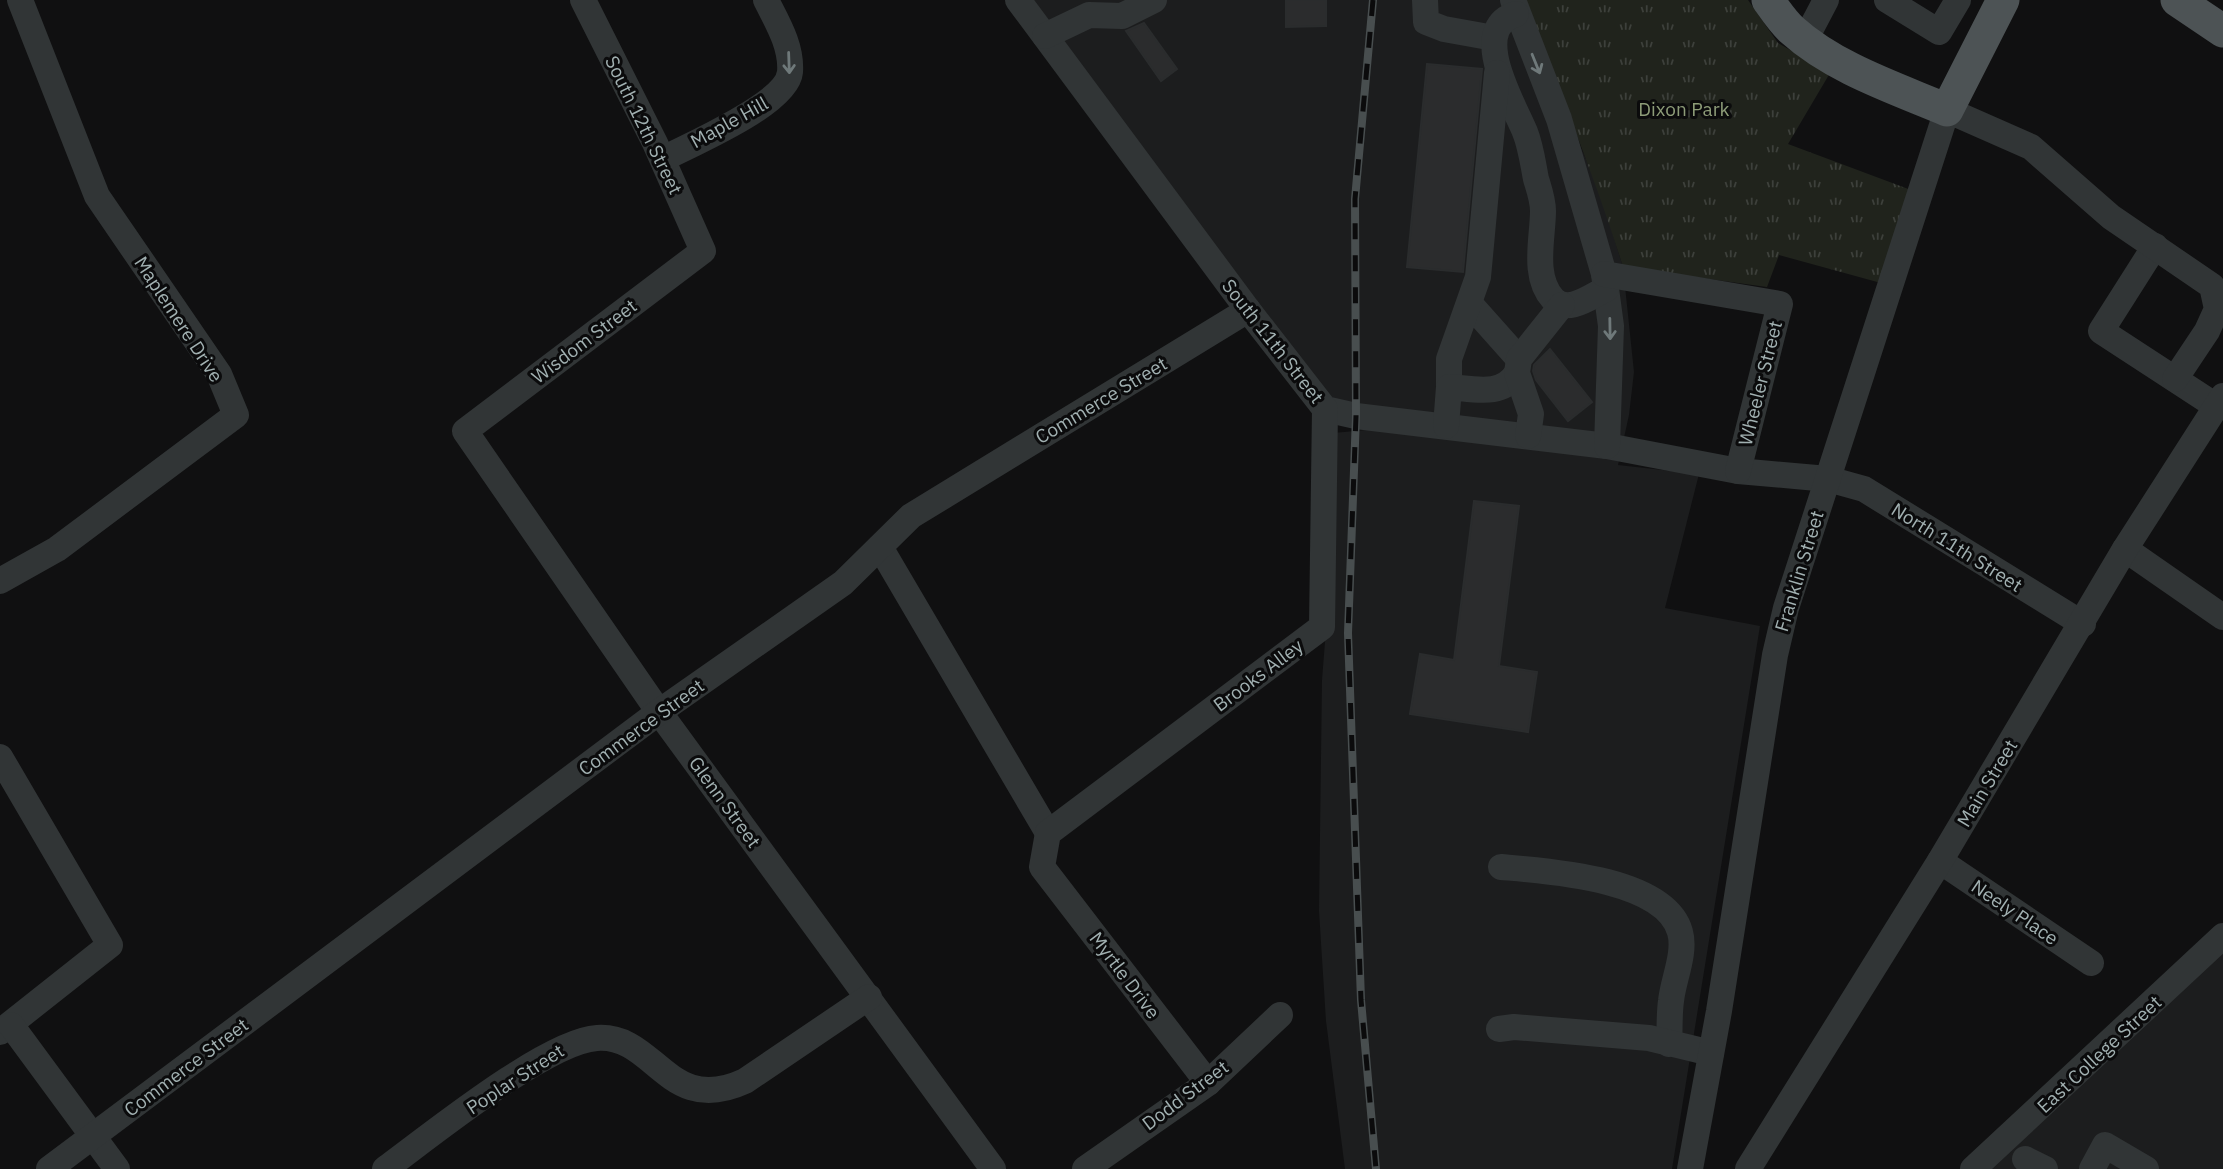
<svg xmlns="http://www.w3.org/2000/svg" width="2223" height="1169" viewBox="0 0 2223 1169" font-family="'IBM Plex Sans',sans-serif">
<style>
.built{fill:#1c1d1e}
.grass{fill:url(#grass-tufts)}
.building{fill:#2b2c2d;stroke:#2a2c2d;stroke-width:2}
.lines{fill:none;stroke-linecap:round;stroke-linejoin:round}
.minor{stroke:#313536;stroke-width:26}
.major{stroke:#4d5355;stroke-width:33}
.rail-casing{stroke:#484e4f;stroke-width:8}
.rail{stroke:#0b0b0c;stroke-width:5;stroke-dasharray:16;stroke-linecap:butt}
.oneway{stroke:#6f797a}
.labels{text-anchor:middle;dominant-baseline:central;stroke-width:6;stroke-linejoin:round;paint-order:stroke}
.park-label{font-size:19px;fill:#8d9c78;stroke:#0b0b0c}
.street-label{font-size:19px;fill:#a1b0b1;stroke:#0b0b0c}
</style>
<defs>
<pattern id="grass-tufts" width="24" height="20" patternUnits="userSpaceOnUse" patternTransform="scale(1.75)"><rect width="24" height="20" fill="#20231c"/><path d="M3 7l-1-3M5 7V3M7 7l1-3M15 17l-1-3M17 17v-4M19 17l1-3" fill="none" stroke="#3d403b"/></pattern>
</defs>
<rect width="100%" height="100%" fill="#101011"/>
<!-- built -->
<g class="built">
<path d="M1024,0H1526L1566,113L1599,189L1623,267L1634,372L1629,415L1618,465L1699,474L1665,608L1760,626L1672,1169H1345L1326,1021L1319,911L1322,680L1329,591L1333,433L1366,430L1331,402Z"/>
<path d="M2223,950V1169H1990Z"/>
</g>
<!-- grass -->
<path class="grass" d="M1526,0H1748L1778,43L1830,73L1788,144L1911,190L1881,283L1779,255L1767,287L1623,267C1595,176 1558,89 1526,0Z"/>
<!-- building -->
<g class="building">
<path d="M1286,0H1326V26L1286,27Z"/>
<path d="M1144,23L1177,69L1161,81L1126,31Z"/>
<path d="M1427,64L1482,69L1463,272L1407,267Z"/>
<path d="M1550,349L1592,402L1568,421L1536,380L1533,371L1534,365Z"/>
<path d="M1474,501L1519,506L1499,666L1537,672L1528,732L1410,714L1420,654L1454,660Z"/>
</g>
<g class="lines">
<!-- minor -->
<g class="minor">
<path d="M583,0L655,143L703,251L465,431L659,712L993,1169"/>
<path d="M1018,0L1248,310L1325,409L1356,416L1607,446L1738,471L1828,479L1864,489L2083,624"/>
<path d="M1425,0L1426,22L1444,29L1494,38"/>
<path d="M1513,0L1559,119L1604,274L1611,326L1607,446"/>
<path d="M1887,0L1939,32L1958,0"/>
<path d="M1516,14C1468,29 1513,103 1525,132C1531,147 1533,164 1536,179C1539,189 1543,200 1543,211C1543,238 1532,276 1553,299C1568,315 1591,296 1606,289"/>
<path d="M1045,36L1089,15L1122,16L1154,0"/>
<path d="M1805,40L1826,0"/>
<path d="M663,159C691,144 787,104 790,72C792,46 777,22 766,0"/>
<path d="M2155,246L2101,331L2216,406"/>
<path d="M1604,274L1780,304L1738,471"/>
<path d="M1470,304L1519,359"/>
<path d="M1449,387V359L1478,277L1497,73"/>
<path d="M1446,426L1449,387C1475,389 1502,397 1517,373"/>
<path d="M1528,436L1531,414L1517,373L1519,359L1562,305"/>
<path d="M880,547L1048,833"/>
<path d="M2125,549L2223,617"/>
<path d="M0,581L57,549L236,415L219,374L97,196L20,0"/>
<path d="M0,757L110,945L0,1032"/>
<path d="M1940,861L2091,963"/>
<path d="M1501,867C1547,871 1665,878 1680,932C1686,953 1673,980 1671,1001C1669,1015 1670,1030 1669,1044"/>
<path d="M11,1025L117,1169"/>
<path d="M1499,1029L1514,1027L1649,1038L1711,1053"/>
<path d="M1208,1083L1042,867L1048,833L1322,627L1325,409"/>
<path d="M2025,1159L2045,1169"/>
<path d="M49,1169L659,712L843,583L911,516L1248,310"/>
<path d="M385,1169C430,1136 547,1041 597,1038C656,1034 667,1117 745,1081L869,997"/>
<path d="M1085,1169L1208,1083L1280,1015"/>
<path d="M1690,1169L1719,1011L1775,655L1786,608L1947,110L2031,147L2111,217L2212,286L2217,309L2207,331L2175,379"/>
<path d="M1748,1169L1940,861L2125,549L2223,396"/>
<path d="M1973,1169L2223,936"/>
<path d="M2092,1169L2105,1145L2146,1169"/>
</g>
<!-- major -->
<g class="major">
<path d="M1768,0C1775,10 1783,22 1792,30C1834,68 1895,88 1947,110L2003,0"/>
<path d="M2177,0L2223,31"/>
</g>
<defs>
<path id="rail" d="M1373,0L1355,199L1356,416L1348,633L1361,1000L1376,1169"/>
</defs>
<!-- rail casing -->
<use href="#rail" class="rail-casing"/>
<!-- rail -->
<use href="#rail" class="rail"/>
</g>
<!-- one-way arrows -->
<defs><path id="oneway-shaft" d="M-6 0H5M1.5-3L5.5 0L1.5 3" fill="none" stroke-width="1.6" stroke-linecap="round" stroke-linejoin="round" transform="scale(1.75)"/></defs>
<g class="oneway">
<use href="#oneway-shaft" transform="translate(789 63) rotate(88)"/>
<use href="#oneway-shaft" transform="translate(1536 64) rotate(68)"/>
<use href="#oneway-shaft" transform="translate(1610 329) rotate(89)"/>
</g>
<g class="labels">
<!-- park labels -->
<g class="park-label">
<text x="1684" y="109">Dixon Park</text>
</g>
<!-- street labels -->
<g class="street-label">
<text transform="translate(729 122) rotate(-29)">Maple Hill</text>
<text transform="translate(644 125) rotate(64)">South 12th Street</text>
<text transform="translate(179 319) rotate(57)">Maplemere Drive</text>
<text transform="translate(584 341) rotate(-37)">Wisdom Street</text>
<text transform="translate(1273 341) rotate(52)">South 11th Street</text>
<text transform="translate(1760 383) rotate(-76)">Wheeler Street</text>
<text transform="translate(1101 400) rotate(-31)">Commerce Street</text>
<text transform="translate(1957 547) rotate(32)">North 11th Street</text>
<text transform="translate(1799 571) rotate(-73)">Franklin Street</text>
<text transform="translate(1258 675) rotate(-37)">Brooks Alley</text>
<text transform="translate(641 727) rotate(-36)">Commerce Street</text>
<text transform="translate(1987 783) rotate(-59)">Main Street</text>
<text transform="translate(725 802) rotate(54)">Glenn Street</text>
<text transform="translate(2015 912) rotate(34)">Neely Place</text>
<text transform="translate(1125 975) rotate(53)">Myrtle Drive</text>
<text transform="translate(2099 1054) rotate(-43)">East College Street</text>
<text transform="translate(186 1067) rotate(-37)">Commerce Street</text>
<text transform="translate(515 1079) rotate(-33)">Poplar Street</text>
<text transform="translate(1185 1095) rotate(-37)">Dodd Street</text>
</g>
</g>
</svg>
